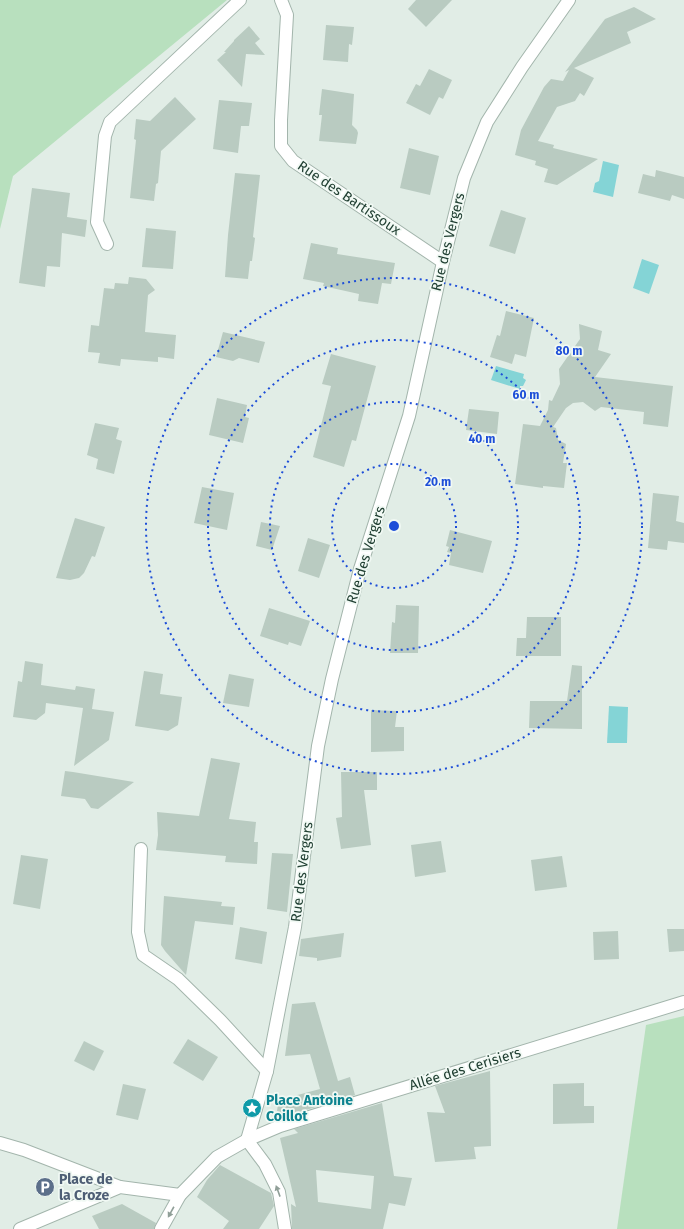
<svg xmlns="http://www.w3.org/2000/svg" width="684" height="1229" viewBox="0 0 684 1229" font-family="'Fira Sans',sans-serif">
<style>
.green{fill:#b8e0be}
.water{fill:#84d4d6}
.building{fill:#b9cbc1;fill-rule:evenodd}
.lines{fill:none;stroke-linecap:round;stroke-linejoin:round}
.minor-casing{stroke:#a3b5ac;stroke-width:14}
.minor{stroke:#fff;stroke-width:12}
.oneway{fill:#909f98}
.ring{fill:none;stroke:#1d4ed8;stroke-width:2;stroke-dasharray:2 4}
.labels{text-anchor:middle;dominant-baseline:central;stroke-width:3.5;stroke-linejoin:round;paint-order:stroke}
.street-label{font-size:14px;fill:#203f32;stroke:#f1f9f4}
.culture-label{font-size:14px;font-weight:bold;fill:#0d838f;stroke:#f1f9f4;text-anchor:start}
.service-label{font-size:14px;font-weight:bold;fill:#4e5e75;stroke:#f1f9f4;text-anchor:start}
.centre{fill:#1d4ed8;stroke:#f1f9f4;stroke-width:2}
.ring-label{font-size:12px;text-anchor:middle;font-weight:bold;fill:#1d4ed8;stroke:#f1f9f4;stroke-width:3.5;stroke-linejoin:round;paint-order:stroke}
</style>
<rect width="100%" height="100%" fill="#e1ede6"/>
<!-- green -->
<g class="green">
<path d="M0,0H227L13,176L0,229Z"/>
<path d="M684,1016V1229H617L646,1025Z"/>
</g>
<!-- water -->
<g class="water">
<path d="M603,161L619,165L613,197L593,192L595,183L599,181Z"/>
<path d="M642,259L659,265L649,294L633,288Z"/>
<path d="M496,366L524,374L523,378L526,380L523,386H520V389L491,380Z"/>
<path d="M609,706L628,707L627,743H607Z"/>
</g>
<!-- building -->
<g class="building">
<path d="M416,0H452L426,27L408,9Z"/>
<path d="M634,7L656,19L627,32L631,43L574,68L594,78L584,96L580,93L575,101L557,107L538,141L554,145L553,148L598,159L557,185L544,182L548,169L535,165L536,161L515,155L521,130L544,87L551,79L563,81L569,70L565,72L605,19Z"/>
<path d="M326,25L354,27L352,45L349,44L348,62L323,60Z"/>
<path d="M249,26L260,39L255,43L265,55L246,54L242,87L217,60L226,52H224L234,41V40Z"/>
<path d="M429,69L452,80L443,99L439,97L430,115L406,103L416,84L420,86Z"/>
<path d="M322,89L354,94L352,125L357,130L358,133L356,144L319,141L322,115H319Z"/>
<path d="M175,97L196,119L161,151L158,183L156,184L154,201L130,198L136,140L134,139L136,119L150,121Z"/>
<path d="M219,100L252,103L249,126H241L238,153L213,149Z"/>
<path d="M409,148L439,156L430,195L400,188Z"/>
<path d="M656,170L684,177V199L672,195L670,201L638,193L643,174L655,177Z"/>
<path d="M235,173L260,175L253,237L255,238L252,261H250L248,279L225,277L228,235Z"/>
<path d="M32,188L70,193L67,217L87,220L85,237L62,233L60,267L47,266L45,287L19,283Z"/>
<path d="M501,210L526,218L515,254L489,246Z"/>
<path d="M146,228L176,231L173,269L142,267Z"/>
<path d="M311,243L338,248L337,254L395,263L391,284L382,283L378,304L358,301L359,294L323,286L324,283L303,279Z"/>
<path d="M129,277L146,279L155,290L148,295L145,332L176,335L174,359L158,357V362L121,359L120,366L98,363L100,353L88,352L91,325L99,326L104,288L114,289L115,283L128,284Z"/>
<path d="M506,311L534,318L526,357L515,354L512,364L490,357L497,335L500,336Z"/>
<path d="M579,324L602,331L598,350L611,354L595,377L673,386L668,427L643,424L644,412L601,407L595,411L583,402L573,403L566,408L553,427L556,428L558,440L566,444L563,463H567L564,488L543,486V488L515,484L523,424L540,426L548,410L549,400L552,401L560,384L559,369L580,339Z"/>
<path d="M223,332L265,342L259,363L239,358L233,361L216,357Z"/>
<path d="M331,354L376,366L356,441L352,440L344,467L313,457L331,386L322,384Z"/>
<path d="M217,398L247,405L245,417L249,418L243,443L209,435Z"/>
<path d="M469,409L499,412L497,434L466,430Z"/>
<path d="M95,423L119,428L116,439L122,441L114,474L96,469L98,459L87,455Z"/>
<path d="M202,487L234,493L227,530L194,523Z"/>
<path d="M653,493L679,496L676,521L684,523V543L668,541L667,550L648,548Z"/>
<path d="M75,518L105,527L95,557L92,556L84,573L79,578L70,580L56,578Z"/>
<path d="M261,522L280,526L272,550L256,546Z"/>
<path d="M450,530L492,541L483,573L449,565L451,553L447,552L449,547L446,546Z"/>
<path d="M308,538L330,545L319,578L298,571Z"/>
<path d="M396,605L419,606L418,653H390L392,622L395,623Z"/>
<path d="M269,608L310,621L301,646L289,642L288,645L260,636Z"/>
<path d="M527,617H561V656H516L517,638H526Z"/>
<path d="M25,661L43,664L41,685L75,690L76,686L95,689L92,709L114,712L109,740L74,766L83,708L46,703L45,713L36,720L13,717L18,681L22,682Z"/>
<path d="M572,665L582,666V729L529,728L530,701H567Z"/>
<path d="M144,671L163,674L160,694L182,697L178,725L168,731L135,726Z"/>
<path d="M229,674L254,679L249,707L223,703Z"/>
<path d="M371,710L397,711L395,727H404V751L371,752Z"/>
<path d="M211,758L240,763L229,819L256,822L254,842H258L257,864L225,862L226,856L156,850L158,835L157,812L199,816Z"/>
<path d="M65,771L73,772L134,782L98,809L91,808L85,799L61,796Z"/>
<path d="M341,772H377V790H364L371,845L341,849L336,818L342,817Z"/>
<path d="M441,841L446,872L415,877L411,845Z"/>
<path d="M272,853L293,854L287,912L267,909Z"/>
<path d="M21,855L48,859L40,909L13,904Z"/>
<path d="M562,856L567,887L535,891L531,860Z"/>
<path d="M164,896L222,902L221,906L235,907L233,925L195,921L186,975L165,951L161,945Z"/>
<path d="M240,927L267,932L262,964L235,959Z"/>
<path d="M667,929H684V951L669,952Z"/>
<path d="M618,931L619,959L594,960L593,932Z"/>
<path d="M344,933L341,957L317,961V958L299,956L301,939Z"/>
<path d="M315,1002L338,1081L350,1077L355,1095L283,1117L277,1111L279,1098L290,1097L320,1089L310,1054L285,1056L292,1004Z"/>
<path d="M188,1039L218,1057L203,1081L173,1063Z"/>
<path d="M84,1041L104,1051L94,1071L74,1061Z"/>
<path d="M490,1071L491,1146L474,1147L476,1159L435,1162L427,1112L445,1113L435,1086Z"/>
<path d="M584,1083V1106H594V1123L553,1124V1084Z"/>
<path d="M123,1084L146,1089L138,1120L116,1115Z"/>
<path d="M382,1103L394,1176L412,1178L405,1206L389,1203L383,1229H292L291,1204L296,1207L280,1138L298,1133L294,1129ZM316,1170L374,1176L371,1209L318,1202Z"/>
<path d="M220,1165L271,1193L274,1206L259,1229H223L229,1221L197,1197L207,1180Z"/>
<path d="M122,1204L156,1223L154,1229H99L92,1216Z"/>
</g>
<g class="lines">
<defs>
<g id="minor">
<path d="M281,0L287,15L281,120V146L293,161L443,262"/>
<path d="M107,244L97,222L105,136L110,122L240,0"/>
<path d="M141,849L138,932L143,955L178,979L220,1020L267,1071"/>
<path d="M247,1140L267,1071L295,927L318,746L332,679L360,569L409,416L443,262L464,178L487,122L522,67L569,0"/>
<path d="M247,1140L265,1164L279,1192L285,1229"/>
<path d="M0,1143L24,1150L120,1187"/>
<path d="M20,1229L120,1187L180,1195"/>
<path d="M161,1229L180,1195L217,1157L247,1140L280,1126L684,1002"/>
</g>
</defs>
<!-- minor casing -->
<use href="#minor" class="minor-casing"/>
<!-- minor -->
<use href="#minor" class="minor"/>
</g>
<!-- one-way arrows -->
<defs><path id="oneway-solid" d="M-6-.8H1V-3.2L6.5 0L1 3.2V.8H-6Z"/></defs>
<g class="oneway">
<use href="#oneway-solid" transform="translate(278 1191) rotate(-110)"/>
<use href="#oneway-solid" transform="translate(171 1212) rotate(119)"/>
</g>
<!-- distance rings -->
<g class="ring">
<circle cx="394" cy="526" r="62"/>
<circle cx="394" cy="526" r="124"/>
<circle cx="394" cy="526" r="186"/>
<circle cx="394" cy="526" r="248"/>
</g>
<!-- icons -->
<defs>
<symbol id="sight-disc" viewBox="-11 -11 22 22"><circle r="9.5" fill="#0f9aa8" stroke="#f1f9f4"/><path d="M0-6L1.8-2.2L6-1.7L2.9 1.2L3.7 5.4L0 3.3L-3.7 5.4L-2.9 1.2L-6-1.7L-1.8-2.2Z" fill="#fff"/></symbol>
<symbol id="parking-disc" viewBox="-11 -11 22 22"><circle r="9.5" fill="#5c6f8a" stroke="#f1f9f4"/><path d="M-3.5-5.5H1a3.5 3.5 0 0 1 0 7H-1V5.5H-3.5ZM-1-3.4V-.6H.8a1.4 1.4 0 0 0 0-2.8Z" fill="#fff"/></symbol>
</defs>
<g fill-rule="evenodd">
<use href="#sight-disc" x="241" y="1097" width="22" height="22"/>
<use href="#parking-disc" x="34" y="1176" width="22" height="22"/>
</g>
<g class="labels">
<!-- street labels -->
<g class="street-label">
<text transform="translate(349 198) rotate(34)">Rue des Bartissoux</text>
<text transform="translate(448 242) rotate(-76)">Rue des Vergers</text>
<text transform="translate(366 555) rotate(-73)">Rue des Vergers</text>
<text transform="translate(302 872) rotate(-83)">Rue des Vergers</text>
<text transform="translate(465 1069) rotate(-17)">Allée des Cerisiers</text>
</g>
<!-- culture labels -->
<g class="culture-label">
<text x="266" y="1100">Place Antoine<tspan x="266" dy="16">Coillot</tspan></text>
</g>
<!-- service labels -->
<g class="service-label">
<text x="59" y="1179">Place de<tspan x="59" dy="16">la Croze</tspan></text>
</g>
</g>
<circle cx="394" cy="526" r="6" class="centre"/>
<g class="ring-label">
<text x="569" y="355">80 m</text>
<text x="526" y="399">60 m</text>
<text x="482" y="443">40 m</text>
<text x="438" y="486">20 m</text>
</g>
</svg>
